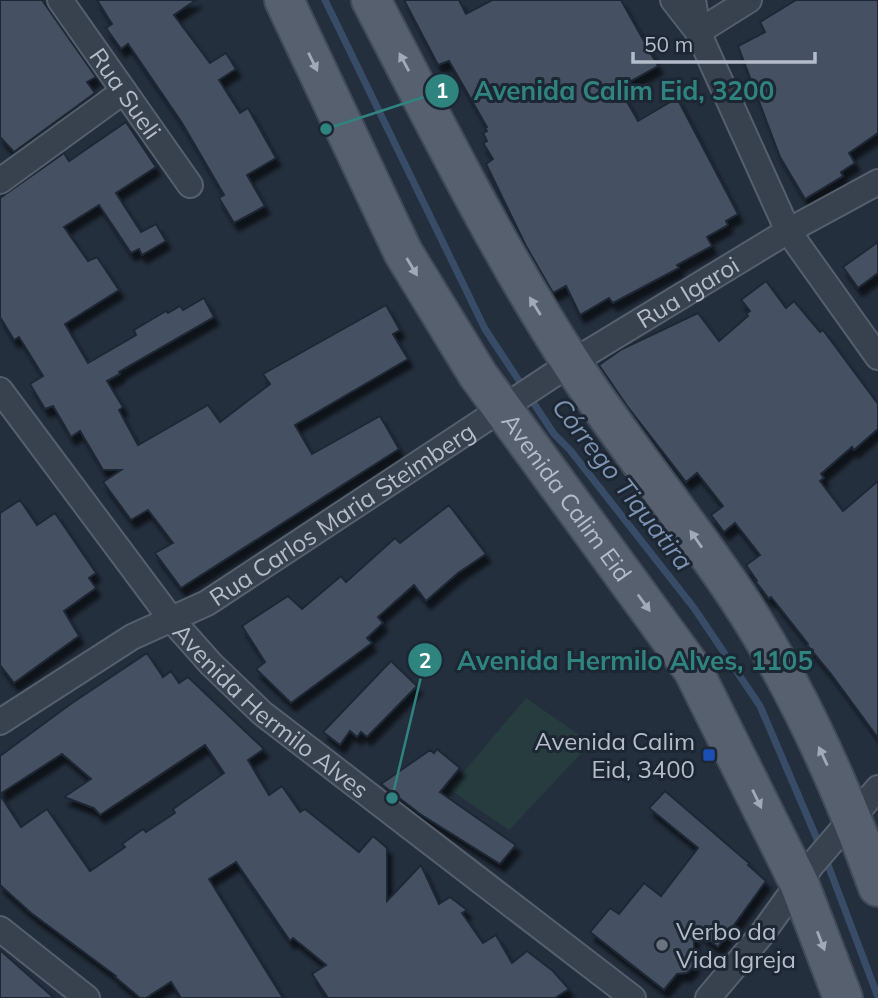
<svg xmlns="http://www.w3.org/2000/svg" width="878" height="998" viewBox="0 0 878 998" font-family="Mulish,sans-serif">
<style>
.green{fill:#263c3f}
.lines{fill:none;stroke-linecap:round;stroke-linejoin:round}
.stream{stroke:#394c67;stroke-width:7}
.building{fill:#455162;stroke:#1f2835;stroke-width:2;filter:url(#shadow)}
.minor-casing{stroke:#565f6c;stroke-width:28}
.primary-casing{stroke:#414a57;stroke-width:42}
.minor{stroke:#38414e;stroke-width:24}
.primary{stroke:#56606e;stroke-width:38}
.oneway{fill:#a1aab7}
.transit-dot{fill:#1a4fb4;stroke:#1d2633;stroke-width:2.5}
.worship-dot{fill:#6b7280;stroke:#1d2633;stroke-width:2.5}
.labels{text-anchor:middle;dominant-baseline:central;stroke-width:6;stroke-linejoin:round;paint-order:stroke}
.street-label{font-size:24px;fill:#b4bcc9;stroke:#1d2633}
.poi-label{font-size:24px;fill:#b4bcc9;stroke:#1d2633;text-anchor:end}
.water-label{font-size:26px;font-style:italic;fill:#7c92b1;stroke:#1d2633}
.leader{fill:none;stroke:#308480;stroke-width:2.5}
.callout-dot{fill:#308480;stroke:#1d2633;stroke-width:2.5}
.mark-label{font-size:21px;text-anchor:middle;font-weight:bold;fill:#fff}
.callout-label{font-size:26px;text-anchor:middle;font-weight:bold;fill:#308480;stroke:#1d2633;stroke-width:6;stroke-linejoin:round;paint-order:stroke}
</style>
<defs>
<filter id="shadow"><feDropShadow dx="4.5" dy="8" stdDeviation="2" flood-color="#0009"/></filter>
</defs>
<rect width="100%" height="100%" fill="#242f3e"/>
<!-- green -->
<path class="green" d="M526,698L591,743L509,830L449,789Z"/>
<g class="lines">
<!-- stream -->
<g class="stream">
<path d="M325,0L485,329L554,434L570,450L694,608L760,706L820,846"/>
<path d="M825,857L878,997"/>
</g>
</g>
<!-- building -->
<g class="building">
<path d="M0,0H42L96,77L87,82L95,93L14,152L0,137Z"/>
<path d="M97,0H196L174,15L210,63L226,53L236,69L219,80L240,113L248,108L276,158L247,175L265,206L234,223L219,198L224,195L182,123L128,44L121,49L106,28L112,24Z"/>
<path d="M404,0H459L466,14L492,0H621L658,66L619,88L638,121L677,98L738,214L726,221L728,225L707,237L712,246L677,265L679,268L613,303L609,298L580,315L566,286L553,293L526,246L486,164L493,159L483,143L487,141L483,133L487,131L485,128L487,127L449,61L438,65Z"/>
<path d="M796,0H878V133L849,153L855,163L841,172L843,176L805,199L780,157L738,46L765,32L760,22Z"/>
<path d="M126,122L156,167L116,193L141,232L156,224L166,241L142,255L139,249L131,253L99,205L64,227L88,261L97,257L119,290L65,324L88,363L136,335L134,330L166,311L168,313L180,306L183,310L204,298L214,317L119,372L120,374L107,381L123,407L119,410L138,445L208,405L220,422L270,384L263,374L386,305L400,330L393,334L408,359L295,425L312,454L380,416L399,449L181,588L155,553L173,543L148,510L131,520L103,482L121,470H103L80,431L71,437L53,406L45,409L30,384L43,376L19,337L14,340L0,317V198L64,153L69,161Z"/>
<path d="M878,242V273L858,288L843,267Z"/>
<path d="M766,281L786,308L794,301L820,332L823,330L878,404V429L854,450L852,447L821,474L824,478L820,481L843,511L878,481V738L831,674L807,645L808,644L771,597L769,599L756,582L757,581L746,565L760,555L735,523L724,532L711,515L723,506L697,473L686,482L627,406L599,365L622,349L698,313L719,341L748,316L746,314L750,311L741,300Z"/>
<path d="M20,500L37,525L55,513L96,573L89,578L96,588L64,611L79,636L14,683L0,665V513Z"/>
<path d="M449,505L486,554L458,573L426,601L414,585L378,617L383,623L367,638L372,643L291,703L256,669L265,662L242,626L288,596L302,609L341,576L346,582L395,538L400,543Z"/>
<path d="M147,653L163,677L171,671L179,683L188,677L264,749L248,760L269,795L282,786L300,812L305,809L359,852L373,836L387,848V901L421,865L439,904L450,897L467,910L462,913L483,943L496,935L512,963L527,951L553,971L569,989L555,998H328L312,974L326,965L293,938L290,941L236,862L209,879L283,998H181L171,982L146,998H140L115,977L116,976L31,913L0,885V795L21,827L47,809L90,871L125,847L122,844L143,829L146,832L175,813L173,809L224,773L205,745L100,815L94,808L64,797L91,779L62,754L0,794V756L72,703Z"/>
<path d="M391,661L417,686L367,737L361,732L357,737L350,731L340,745L323,732Z"/>
<path d="M437,749L460,768L440,792L516,845L500,864L420,814L381,784L430,750L434,753Z"/>
<path d="M665,791L750,864L748,865L766,881L718,947L694,929V966L687,973L677,974L664,990L590,932L610,908L619,914L644,883L661,896L698,848L649,808Z"/>
<path d="M0,950L54,998H0Z"/>
</g>
<g class="lines">
<defs>
<g id="minor">
<path id="s1" d="M60,0L190,185"/>
<path d="M673,0L698,32L749,0"/>
<path d="M693,0L698,32L788,231L878,357"/>
<path d="M0,181L124,91"/>
<path id="s2" d="M0,390L171,619L211,664L262,713L633,998"/>
<path id="s3" d="M0,722L132,637L207,603L571,363L788,231L878,182"/>
<path d="M0,929L87,998"/>
<path d="M708,998L762,934L811,866L878,788"/>
</g>
<g id="primary">
<path id="s4" d="M284,0L403,252L478,375L693,670L799,883L843,998"/>
<path d="M371,0C435,122 495,245 570,361C621,440 682,514 735,593C795,683 841,785 878,887"/>
</g>
</defs>
<!-- minor casing -->
<use href="#minor" class="minor-casing"/>
<!-- primary casing -->
<use href="#primary" class="primary-casing"/>
<!-- minor -->
<use href="#minor" class="minor"/>
<!-- primary -->
<use href="#primary" class="primary"/>
</g>
<!-- one-way arrows -->
<defs><path id="oneway-solid" d="M-6-.8H1V-3.2L6.5 0L1 3.2V.8H-6Z" transform="scale(1.75)"/></defs>
<g class="oneway">
<use href="#oneway-solid" transform="translate(313 62) rotate(64)"/>
<use href="#oneway-solid" transform="translate(404 62) rotate(-118)"/>
<use href="#oneway-solid" transform="translate(412 267) rotate(59)"/>
<use href="#oneway-solid" transform="translate(535 306) rotate(-122)"/>
<use href="#oneway-solid" transform="translate(696 539) rotate(-125)"/>
<use href="#oneway-solid" transform="translate(644 603) rotate(54)"/>
<use href="#oneway-solid" transform="translate(823 756) rotate(-115)"/>
<use href="#oneway-solid" transform="translate(757 799) rotate(64)"/>
<use href="#oneway-solid" transform="translate(821 941) rotate(69)"/>
</g>
<!-- markers -->
<rect class="transit-dot" x="702" y="748" width="14" height="14" rx="3.5"/>
<circle class="worship-dot" cx="662" cy="945" r="7"/>
<g class="labels">
<!-- street labels -->
<g class="street-label">
<text stroke="none"><textPath href="#s1" startOffset="114">Rua Sueli</textPath></text>
<text stroke="none"><textPath href="#s3" startOffset="812">Rua Igaroi</textPath></text>
<text stroke="none"><textPath href="#s4" startOffset="574">Avenida Calim Eid</textPath></text>
<text stroke="none"><textPath href="#s3" startOffset="401">Rua Carlos Maria Steimberg</textPath></text>
<text stroke="none"><textPath href="#s2" startOffset="422">Avenida Hermilo Alves</textPath></text>
</g>
<!-- poi labels -->
<g class="poi-label">
<text x="695" y="741">Avenida Calim<tspan x="695" dy="28">Eid, 3400</tspan></text>
<text x="676" y="931" text-anchor="start">Verbo da<tspan x="676" dy="28">Vida Igreja</tspan></text>
</g>
<!-- water labels -->
<g class="water-label">
<text transform="translate(623 484) rotate(52)">Córrego Tiquatira</text>
</g>
</g>
<!-- callouts -->
<path class="leader" d="M326 129L442 91M392 798L425 660"/>
<g class="callout-dot">
<circle cx="326" cy="129" r="7"/>
<circle cx="392" cy="798" r="7"/>
<circle cx="442" cy="91" r="18"/>
<circle cx="425" cy="660" r="18"/>
</g>
<g class="mark-label">
<text x="442" y="98">1</text>
<text x="425" y="668">2</text>
</g>
<g class="callout-label">
<text x="624" y="100">Avenida Calim Eid, 3200</text>
<text x="635" y="670">Avenida Hermilo Alves, 1105</text>
</g>
<!-- scale -->
<path d="M633 52v10h182v-10" fill="none" stroke="#b4bcc9" stroke-width="3.5"/>
<text x="644" y="52" font-size="21" fill="#b4bcc9" stroke="#1d2633" stroke-width="5" paint-order="stroke">50 m</text>
</svg>
